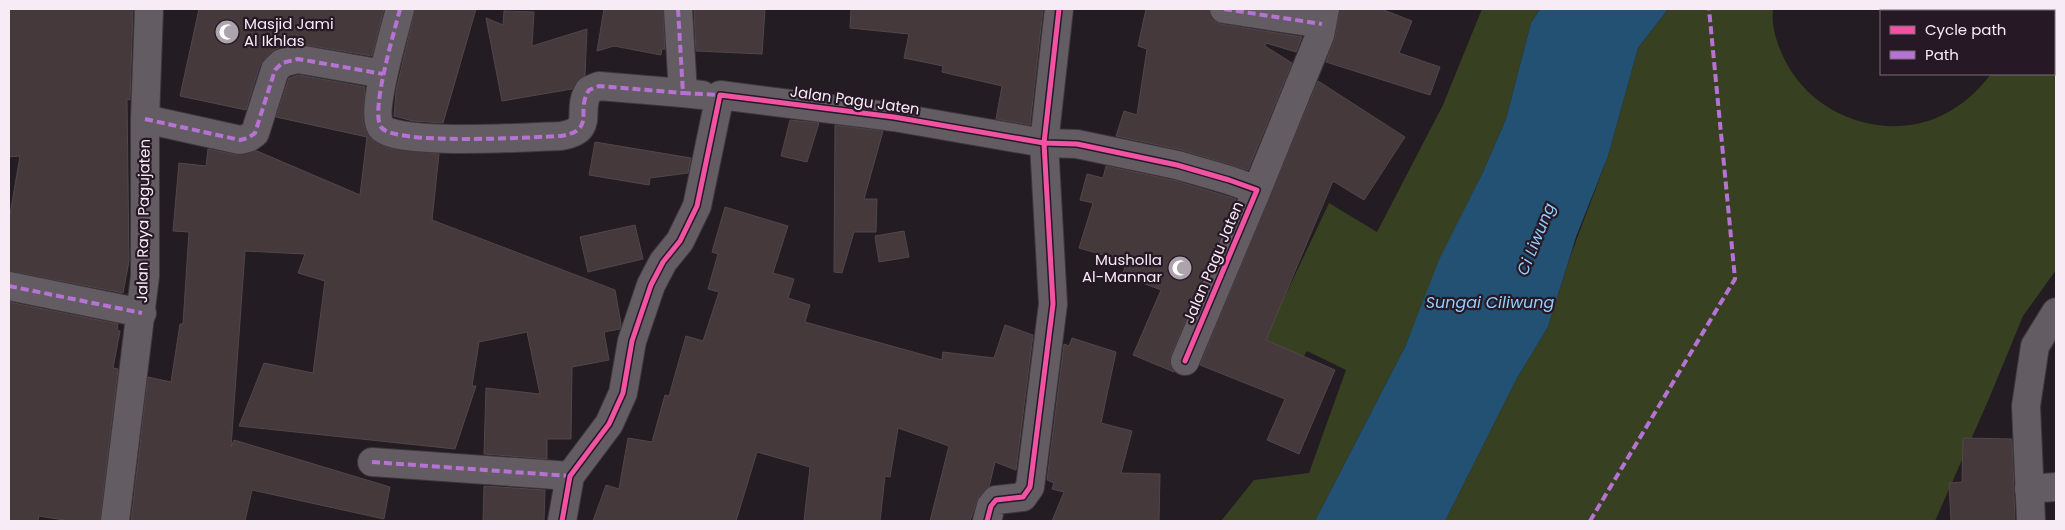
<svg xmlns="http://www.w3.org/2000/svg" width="2065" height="530" viewBox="0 0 2065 530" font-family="Poppins,sans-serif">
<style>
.green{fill:#374020}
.water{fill:#225173}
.building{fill:#46393b;stroke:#50474a}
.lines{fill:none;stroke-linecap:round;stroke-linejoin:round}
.street-casing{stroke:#3e383e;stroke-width:30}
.secondary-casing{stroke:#3e383e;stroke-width:30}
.street{stroke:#635d63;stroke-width:28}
.secondary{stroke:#635d63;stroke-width:28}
.quiet{stroke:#b673d3;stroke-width:4;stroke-dasharray:8 4;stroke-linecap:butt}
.cycleway-casing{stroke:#271826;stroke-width:8}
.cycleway{stroke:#f153a3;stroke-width:5}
.labels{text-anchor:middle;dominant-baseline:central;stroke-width:4.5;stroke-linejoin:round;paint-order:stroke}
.poi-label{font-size:15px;fill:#f7ecf6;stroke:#271826;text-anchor:start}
.street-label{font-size:15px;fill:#f7ecf6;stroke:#271826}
.water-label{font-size:16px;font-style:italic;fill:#93cffd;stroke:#271826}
</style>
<rect width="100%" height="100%" fill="#241c23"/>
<!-- green -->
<g class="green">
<path d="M1482,9H1540L1531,23L1506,119L1483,172L1440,260L1405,347L1315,521H1221L1254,480L1309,473L1346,370L1307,351L1280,396L1241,378L1277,313L1329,203L1377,232L1443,105Z"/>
<path d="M1668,9H1773C1771,28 1778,47 1787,64C1813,113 1877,139 1931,120C1956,111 1976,94 1991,74H2054V11H2012V9H2056V270L2023,316L1988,401L1935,521H1445L1517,378L1548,327L1570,257L1608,156L1638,48Z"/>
</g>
<!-- water -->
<path class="water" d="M1540,9H1668L1638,48L1608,156L1576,237L1548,327L1517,378L1445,521H1315L1405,347L1439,260L1483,172L1506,119L1531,23Z"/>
<!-- building -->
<g class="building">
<path d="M9,9H133L130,100L127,99L129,261L123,293L9,271V220L20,156L9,157Z"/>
<path d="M199,9H384L372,56L300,44L278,48L271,52L260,65L246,110L180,96Z"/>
<path d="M415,9H476L443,123L413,121L394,116L396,91Z"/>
<path d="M604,9H663L665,49H662L661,55L614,46L597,51Z"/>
<path d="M694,9H765L762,54L696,51Z"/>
<path d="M851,9H1043L1030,125L996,119L1002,86L942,72L943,66L904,58L909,34L850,28Z"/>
<path d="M1146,9H1209L1214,21L1221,24L1302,37L1296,52L1266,43L1265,46L1292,63L1248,170L1181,150L1116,136L1124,111L1137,115L1147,49L1138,46Z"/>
<path d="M1340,9H1381L1412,21L1399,53L1440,67L1430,95L1326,62L1335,38Z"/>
<path d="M504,11L534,12L532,46L587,29L585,75L575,83L572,89L502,101L486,18L503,25Z"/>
<path d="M299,75L365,87L363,122L366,132L373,140L388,148L439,154L432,220L615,290L621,324L620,329L604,332L609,360L572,367L571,439H547V459L484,454L486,388L540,394L527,332L479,342L472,386H476L455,449L239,426L264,363L313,373L325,281L298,273L305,254L245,251L231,447L234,440L390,487L384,519L252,490L245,521H131L148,377L171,382L180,324H183L189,232L173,231L179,163L206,166L208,149L237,155L257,151L360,195L367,137L276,117L289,78Z"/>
<path d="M1318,81L1405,137L1364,200L1333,181L1266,340L1335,370L1299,454L1267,440L1285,399L1200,365Z"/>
<path d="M790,120L819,123L807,162L781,156Z"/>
<path d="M835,125L883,131L864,199H877L876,232H854L842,273L834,272Z"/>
<path d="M595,142L691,158L688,173L650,178L649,185L589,175Z"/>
<path d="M1106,166L1173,180L1236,199L1171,355L1170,363L1174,372L1133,355L1161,290L1122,275L1127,262L1079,248L1093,203L1080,200L1087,174L1103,178Z"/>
<path d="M725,207L788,226L773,273L794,279L788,298L810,305L805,322L942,360L943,352L994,358L1005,325L1033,335L1016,470L995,462L989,487L979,496L970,521H930L949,446L898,428L890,477L885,476L880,521H804L810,467L757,452L736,521H593L606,485L619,489L628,438L652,442L665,395L669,396L686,336L703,341L719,292L708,289L718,254L712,252Z"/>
<path d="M635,225L643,259L588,272L580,237Z"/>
<path d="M904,231L909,257L879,262L875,236Z"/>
<path d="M9,302L118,324L117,330L120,331L113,368L118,369L100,521H70L39,516L38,521H9Z"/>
<path d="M1072,338L1116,352L1101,423L1132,431L1121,473L1160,474L1159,521H1052L1064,492L1052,489L1054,483L1047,480L1064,344L1069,346Z"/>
<path d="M1963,438L2012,439L2015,521H1951L1949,483L1962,482Z"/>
<path d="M484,486L545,490L544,521H483Z"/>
</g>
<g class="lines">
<defs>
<g id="street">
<path d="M400,9C395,30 370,111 381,127C394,146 533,137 561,136C597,130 575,111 589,90L599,86L683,93"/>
<path d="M678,9L683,93L702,95"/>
<path d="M1224,9L1322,24"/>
<path d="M145,119L240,140L248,138L255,133L275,70L282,63L298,59L383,74"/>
<path d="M1257,190L1320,35L1325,9"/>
<path d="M9,286L142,313"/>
<path d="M372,462L570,476"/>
<path d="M2029,489L2056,487"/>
<path d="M115,521L145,276V119L149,9"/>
<path d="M562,521L570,476L609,424L623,393L632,341L651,285L663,262L680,241L697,206L720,95L894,117L1044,143L1077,144L1177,165L1229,180L1257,190L1185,361"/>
<path d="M987,521L991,506L996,500L1023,497L1030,487L1053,304L1044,143L1059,9"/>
</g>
<path id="secondary" d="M2031,521L2026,406L2035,346L2056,312"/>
</defs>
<!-- street casing -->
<use href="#street" class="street-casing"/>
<!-- secondary casing -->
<use href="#secondary" class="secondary-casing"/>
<!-- street -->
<use href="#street" class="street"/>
<!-- secondary -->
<use href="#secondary" class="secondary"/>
<!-- quiet -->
<g class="quiet">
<path d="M400,9C395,30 370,111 381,127C394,146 533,137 561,136C597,130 575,111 589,90L599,86L683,93"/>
<path d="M678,9L683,93L720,95"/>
<path d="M1224,9L1322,24"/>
<path d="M145,119L240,140L248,138L255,133L275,70L282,63L298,59L383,74"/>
<path d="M9,286L142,313"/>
<path d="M372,462L570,476"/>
<path d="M1590,521L1735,279L1709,9"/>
</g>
<defs>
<g id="cycleway">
<path d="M562,521L570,476L609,424L623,393L632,341L651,285L663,262L680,241L697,206L720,95L894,117L1044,143L1077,144L1177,165L1229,180L1257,190L1185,361"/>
<path d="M987,521L991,506L996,500L1023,497L1030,487L1053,304L1044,143L1059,9"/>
</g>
</defs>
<!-- cycleway casing -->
<use href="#cycleway" class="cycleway-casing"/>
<!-- cycleway -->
<use href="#cycleway" class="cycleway"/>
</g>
<!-- icons -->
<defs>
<symbol id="mosque-disc" viewBox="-11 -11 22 22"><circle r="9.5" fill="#ada3ac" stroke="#271826"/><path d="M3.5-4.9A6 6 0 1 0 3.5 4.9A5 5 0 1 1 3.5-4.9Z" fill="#fff"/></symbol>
</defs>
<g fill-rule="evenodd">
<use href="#mosque-disc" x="213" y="18" width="28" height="28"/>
<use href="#mosque-disc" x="1166" y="254" width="28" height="28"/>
</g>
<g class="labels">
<!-- poi labels -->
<g class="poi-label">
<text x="244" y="23">Masjid Jami<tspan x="244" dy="17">Al Ikhlas</tspan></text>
<text x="1162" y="259" text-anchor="end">Musholla<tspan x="1162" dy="17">Al-Mannar</tspan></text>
</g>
<!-- street labels -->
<g class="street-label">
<text transform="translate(855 100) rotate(8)">Jalan Pagu Jaten</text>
<text transform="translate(143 221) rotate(-89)">Jalan Raya Pagujaten</text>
<text transform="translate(1213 262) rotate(-67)">Jalan Pagu Jaten</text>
</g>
<!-- water labels -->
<g class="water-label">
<text transform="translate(1536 239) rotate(-68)">Ci Liwung</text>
<text x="1490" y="302">Sungai Ciliwung</text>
</g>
</g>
<!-- border -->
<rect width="2065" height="530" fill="none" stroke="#f7ecf6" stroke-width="20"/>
<!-- legend -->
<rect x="1880" y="10" width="175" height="65" fill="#271826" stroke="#7a6d79"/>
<rect x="1890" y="26" width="25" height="8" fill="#f153a3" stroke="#7a6d79"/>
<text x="1925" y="35" font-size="15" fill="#f7ecf6">Cycle path</text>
<rect x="1890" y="51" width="25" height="8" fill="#b673d3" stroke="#7a6d79"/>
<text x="1925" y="60" font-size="15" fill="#f7ecf6">Path</text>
</svg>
